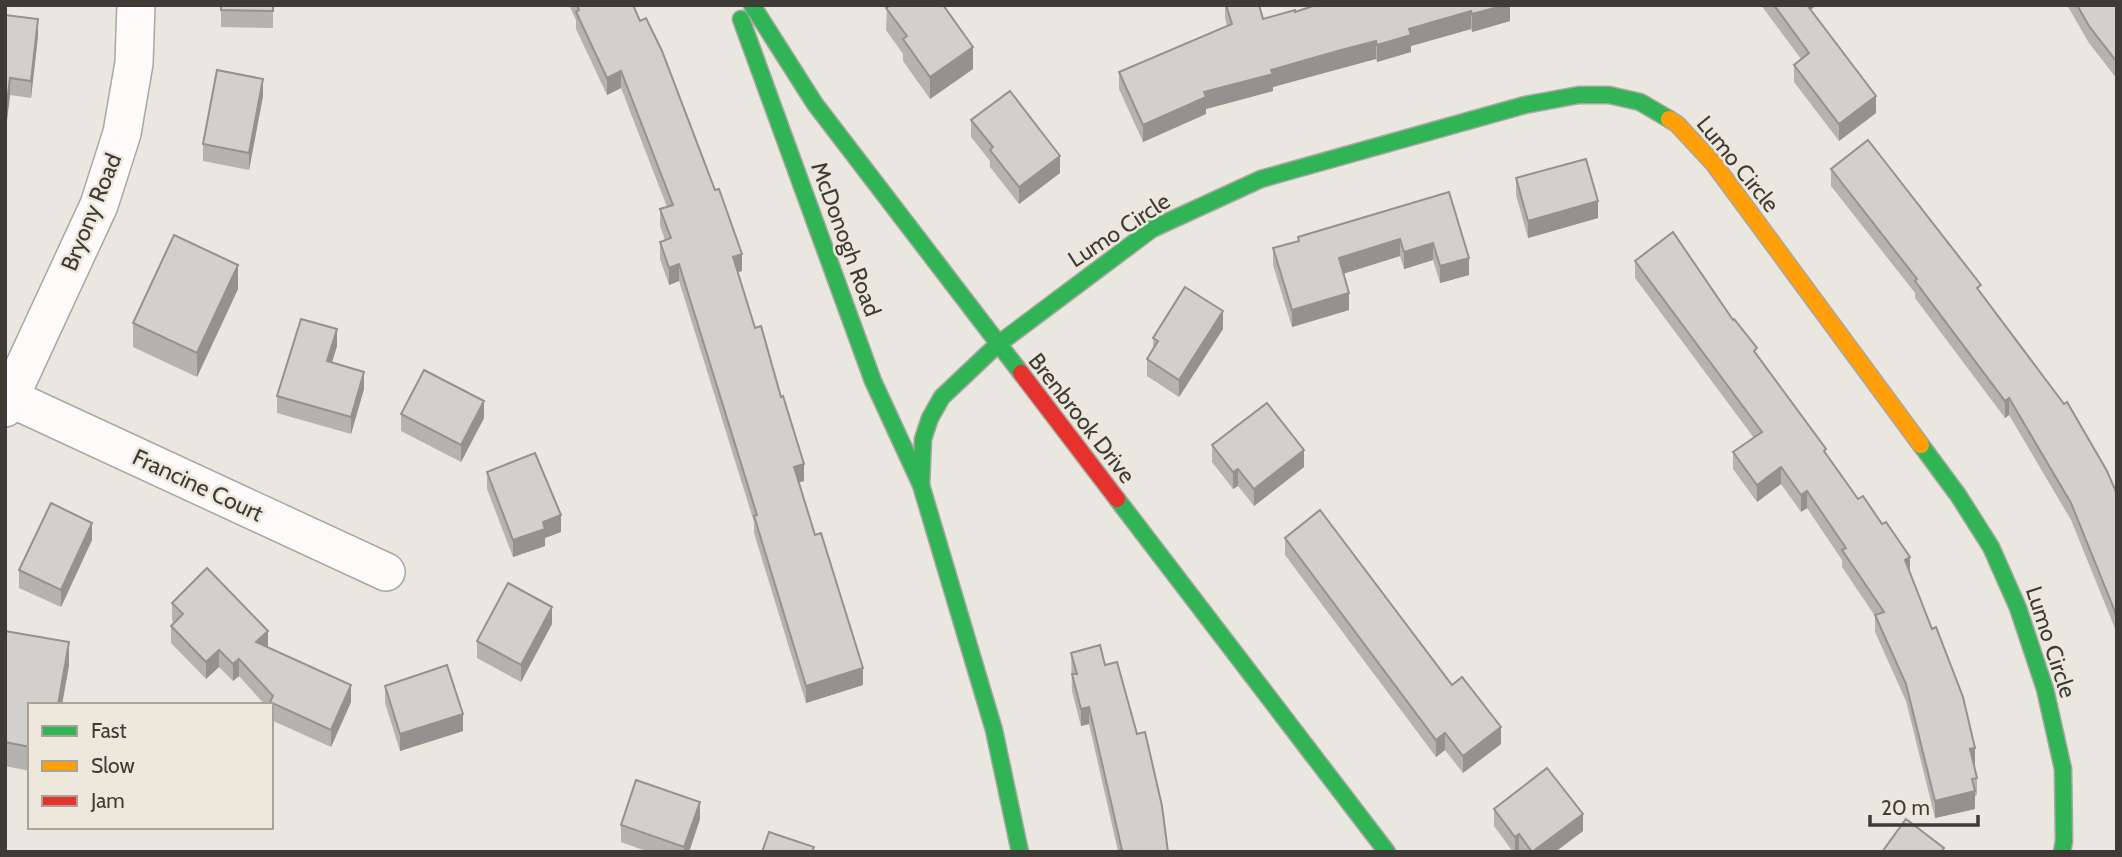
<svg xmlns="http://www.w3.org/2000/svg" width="2122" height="857" viewBox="0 0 2122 857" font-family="Cabin,sans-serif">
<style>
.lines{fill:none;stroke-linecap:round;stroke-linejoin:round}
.street-casing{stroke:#aaa7a2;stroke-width:40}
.fast-casing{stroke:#aaa7a2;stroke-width:19}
.slow-casing{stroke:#aaa7a2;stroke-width:19}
.jam-casing{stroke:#aaa7a2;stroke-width:19}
.street{stroke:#fcfbfa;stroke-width:37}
.fast{stroke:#30b455;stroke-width:16}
.slow{stroke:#ff9f0a;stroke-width:16}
.jam{stroke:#e5322d;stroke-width:16}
.wall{fill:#b5b3af}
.shaded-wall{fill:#93928e}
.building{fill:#d2d0cb;stroke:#93928e;stroke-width:2}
.labels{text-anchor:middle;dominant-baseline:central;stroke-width:5;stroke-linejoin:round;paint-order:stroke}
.street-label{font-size:23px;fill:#3d3b36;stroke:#eee8dc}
</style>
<rect width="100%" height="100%" fill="#eae7e0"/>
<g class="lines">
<defs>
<g id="street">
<path d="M10,398L386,572"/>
<path d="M5,408L99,205L122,133L134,63L136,5"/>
</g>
<g id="fast">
<path d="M752,5L815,104L1021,373"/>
<path d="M741,19L873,381L921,485L994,730L1020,852"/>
<path d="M1921,445L1958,495L1991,547L2018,608L2045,689L2063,769L2064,841L2062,852"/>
<path d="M921,485L923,439L930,418L942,397L997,345L1152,229L1261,179L1525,105L1579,95H1609L1640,102L1669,119"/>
<path d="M1117,499L1387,852"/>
</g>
<path id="slow" d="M1669,119L1677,124L1714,164L1921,445"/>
<path id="jam" d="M1021,373L1117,499"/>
</defs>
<!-- street casing -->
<use href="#street" class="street-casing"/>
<!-- fast casing -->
<use href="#fast" class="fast-casing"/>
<!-- slow casing -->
<use href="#slow" class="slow-casing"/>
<!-- jam casing -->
<use href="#jam" class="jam-casing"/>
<!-- street -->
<use href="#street" class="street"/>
<!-- fast -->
<use href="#fast" class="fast"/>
<!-- slow -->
<use href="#slow" class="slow"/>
<!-- jam -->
<use href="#jam" class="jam"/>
</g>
<!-- wall -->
<g class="wall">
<path d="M221,5H273V28L221,27Z"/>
<path d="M569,5H633L742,271L738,272L804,481L799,482L863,685L806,703L754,533V522L679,281L669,285L660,259V242L665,240L660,226V209L667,207L621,88L607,95L576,29V20Z"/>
<path d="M885,5H943L973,69L930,99L903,61V54L886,30L887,8Z"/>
<path d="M1225,5H1259L1263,19L1295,12L1510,5V21L1472,32L1471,29L1411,46V52L1377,62L1376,59L1341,67L1273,87V91L1206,109V114L1143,142L1119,89V72L1227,26L1225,18Z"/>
<path d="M1761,5H1817L1810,10L1876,113L1839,141L1794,82V65L1801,59Z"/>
<path d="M2067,5H2117V79L2089,43Z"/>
<path d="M5,15L38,36L31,98L10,95L7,120H5Z"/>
<path d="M263,96L249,170L203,161V144Z"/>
<path d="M971,120L1060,173L1019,204L990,167V161L971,137Z"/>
<path d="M1831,169L1981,292L2117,494V637L2114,626L2071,520L2009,415L2005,418L1915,298V293L1831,186Z"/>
<path d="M1516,178L1598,218L1528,238L1516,195Z"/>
<path d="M1449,192L1469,275L1440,283L1433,260L1404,269L1400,256L1343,274L1349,310L1292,327L1273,265V248L1298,241V237Z"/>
<path d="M1635,261L1757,355L1826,455L1910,572L1975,765H1974L1977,778V795L1975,796V809L1935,818L1906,701L1875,632V616L1842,567V560L1807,508L1801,512L1781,484L1757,502L1733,469V452L1754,438L1635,278Z"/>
<path d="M238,289L197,377L133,347V323Z"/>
<path d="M1223,329L1179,397L1147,376V359L1153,350V338Z"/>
<path d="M337,346L332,363L364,389L351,434L277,413V396Z"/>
<path d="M401,414L484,418L461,462L401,431Z"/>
<path d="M1212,445L1304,467L1254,506L1238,486L1233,489L1212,462Z"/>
<path d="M487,472L561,532L545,538V546L513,557L487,489Z"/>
<path d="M1285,538L1452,685L1501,744L1463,773L1445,750L1436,757L1285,555Z"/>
<path d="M92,540L61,607L19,588V570Z"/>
<path d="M172,603L268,647L351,702L331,747L271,720V705H265L239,676L233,681L219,667L206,679L171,643V626L174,623L172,620Z"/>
<path d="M552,624L521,682L477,658V641Z"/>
<path d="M5,631L69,666L30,705V771L5,766Z"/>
<path d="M1071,653L1105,665L1168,852L1118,851L1089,724L1081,726L1072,691Z"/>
<path d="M385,686L463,731L400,751L385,703Z"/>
<path d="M1494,809L1583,831L1555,852H1513L1494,826Z"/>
<path d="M700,819L689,852H649L621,842V825Z"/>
</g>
<!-- shaded-wall -->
<g class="shaded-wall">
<path d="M1506,5H1510V21L1472,32V14Z"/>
<path d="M1802,5H1817L1802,16Z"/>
<path d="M1471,11V29L1411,46V52L1377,62V45L1409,29Z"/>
<path d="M38,19V36L31,98V81Z"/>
<path d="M1376,41V59L1273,87V91L1206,109V114L1143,142V125L1204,92L1271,70Z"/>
<path d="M973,47V69L930,99V77Z"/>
<path d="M621,71V88L607,95V78Z"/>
<path d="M10,78V95L7,120V103Z"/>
<path d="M263,79V96L249,170V153Z"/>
<path d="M1876,96V113L1839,141V124Z"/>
<path d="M1060,156V173L1019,204V187Z"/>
<path d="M1598,201V218L1528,238V221Z"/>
<path d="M1400,239V256L1339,275V258Z"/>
<path d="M1433,243V260L1404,269V252Z"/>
<path d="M742,254V271L733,274V257Z"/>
<path d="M1469,258V275L1440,283V266Z"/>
<path d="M679,264V281L669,285V268Z"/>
<path d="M238,265V289L197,377V353Z"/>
<path d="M1349,293V310L1292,327V310Z"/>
<path d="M1223,311V329L1179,397V380Z"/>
<path d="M337,329V346L327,378V361Z"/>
<path d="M364,372V389L351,434V417Z"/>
<path d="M2009,398V415L2005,418V401Z"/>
<path d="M484,401V418L461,462V445Z"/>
<path d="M1304,450V467L1254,506V489Z"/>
<path d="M804,464V481L794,484V467Z"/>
<path d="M1781,467V484L1757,502V485Z"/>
<path d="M1238,469V486L1233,489V472Z"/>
<path d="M1807,491V508L1801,512V495Z"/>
<path d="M561,515V532L545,538V546L513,557V540L543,522Z"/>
<path d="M92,523V540L61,607V590Z"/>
<path d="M1910,557V574L1905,560Z"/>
<path d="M552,607V624L521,682V665Z"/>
<path d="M268,631V648L256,642Z"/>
<path d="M69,642V666L62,705H58Z"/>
<path d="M219,650V667L206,679V662Z"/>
<path d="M239,659V676L233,681V664Z"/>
<path d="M863,668V685L806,703V686Z"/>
<path d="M351,685V702L331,747V730Z"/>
<path d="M1089,707V724L1081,726V709Z"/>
<path d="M463,714V731L400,751V734Z"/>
<path d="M1501,727V744L1463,773V756Z"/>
<path d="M1445,733V750L1436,757V740Z"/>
<path d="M1975,748V765L1970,766V749Z"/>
<path d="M1975,791V809L1935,818V801Z"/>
<path d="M700,802V819L689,852H684V847Z"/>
<path d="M1583,814V831L1555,852H1533Z"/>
<path d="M1519,834V852H1515V837Z"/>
</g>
<!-- building -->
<g class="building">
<path d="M221,5H273V11L221,10Z"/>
<path d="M577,5H633L640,21L646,18L662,51L715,190L719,189L742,254L733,257L755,328L761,326L781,397L783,396L804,464L794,467L815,535L821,533L863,668L806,686L754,516L757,515L679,264L669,268L660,242L671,238L660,209L673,205L621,71L607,78L576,12L579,10Z"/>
<path d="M891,5H943L973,47L930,77L903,39L907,36L886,8Z"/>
<path d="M1226,5H1259L1263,19L1295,10V12L1316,5H1506L1472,14L1471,11L1409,29L1411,35L1377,45L1376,41L1341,50L1271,70L1273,74L1204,92L1206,97L1143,125L1119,72L1232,24Z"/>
<path d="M1774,5H1807L1876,96L1839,124L1794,65L1809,53Z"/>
<path d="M2077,5H2117V62L2089,26Z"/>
<path d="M5,15L38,19L31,81L10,78L7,103H5Z"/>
<path d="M217,70L263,79L249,153L203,144Z"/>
<path d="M1010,91L1060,156L1019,187L990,150L993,147L971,120Z"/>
<path d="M1868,140L1981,285L1977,288L2064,404L2067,402L2107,471L2117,494V620L2114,609L2071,503L2009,398L2005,401L1915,281L1917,279L1831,169Z"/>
<path d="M1586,159L1598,201L1528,221L1516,178Z"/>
<path d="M1449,192L1469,258L1440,266L1433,243L1404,252L1400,239L1339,258L1349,293L1292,310L1273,248L1299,241L1298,237Z"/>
<path d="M1673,232L1733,320L1734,319L1757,348L1754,351L1826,449L1824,451L1858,499L1863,496L1882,524L1886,522L1910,557L1905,560L1932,629L1936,627L1963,697L1975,748L1970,749L1977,778L1972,779L1975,791L1935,801L1906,684L1875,615L1884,612L1842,550L1846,548L1807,491L1801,495L1781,467L1757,485L1733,452L1762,432L1635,261Z"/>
<path d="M174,235L238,265L197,353L133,323Z"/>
<path d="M1185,287L1223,311L1179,380L1147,359L1158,341L1153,338Z"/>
<path d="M301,319L337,329L327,361L364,372L351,417L277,396Z"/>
<path d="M424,370L484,401L461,445L401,414Z"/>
<path d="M1267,403L1304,450L1254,489L1238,469L1233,472L1212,445Z"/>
<path d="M535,453L561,515L543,522L545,529L513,540L487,472Z"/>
<path d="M51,503L92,523L61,590L19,570Z"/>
<path d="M1320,510L1452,685L1462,677L1501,727L1463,756L1445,733L1436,740L1285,538Z"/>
<path d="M207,568L268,631L256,642L351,685L331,730L270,702L273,696L239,659L233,664L219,650L206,662L171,626L183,614L172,603Z"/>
<path d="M508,583L552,607L521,665L477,641Z"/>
<path d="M5,631L69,642L58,705H30V747L5,742Z"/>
<path d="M1100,645L1105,665L1117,662L1137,734L1145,732L1162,806L1168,852H1118V851L1122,850L1089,707L1081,709L1072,674H1077L1071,653Z"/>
<path d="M447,665L463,714L400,734L385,686Z"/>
<path d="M1547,768L1583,814L1532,852L1519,834L1515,837L1494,809Z"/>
<path d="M636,780L700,802L684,847L621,825Z"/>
<path d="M1906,819L1944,848L1941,852H1882Z"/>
<path d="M769,832L814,847L812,852H762Z"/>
</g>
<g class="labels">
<!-- street labels -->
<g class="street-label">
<text transform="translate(1738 164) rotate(51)">Lumo Circle</text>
<text transform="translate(91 212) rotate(-68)">Bryony Road</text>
<text transform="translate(1119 230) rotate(-33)">Lumo Circle</text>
<text transform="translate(846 239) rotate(70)">McDonogh Road</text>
<text transform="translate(1082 418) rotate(52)">Brenbrook Drive</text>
<text transform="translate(198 485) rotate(25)">Francine Court</text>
<text transform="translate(2051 642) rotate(72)">Lumo Circle</text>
</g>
</g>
<!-- border -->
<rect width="2122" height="857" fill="none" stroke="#3d3b36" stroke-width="14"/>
<!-- legend -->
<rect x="28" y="703" width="245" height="126" fill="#eee8dc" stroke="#a7a39a" stroke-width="2"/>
<rect x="42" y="726" width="35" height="10" fill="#30b455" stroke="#a7a39a" stroke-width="2"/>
<text x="91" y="738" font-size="21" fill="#3d3b36">Fast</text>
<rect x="42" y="761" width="35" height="10" fill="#ff9f0a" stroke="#a7a39a" stroke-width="2"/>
<text x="91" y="773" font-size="21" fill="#3d3b36">Slow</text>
<rect x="42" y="796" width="35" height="10" fill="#e5322d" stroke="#a7a39a" stroke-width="2"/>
<text x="91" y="808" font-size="21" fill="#3d3b36">Jam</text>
<!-- scale -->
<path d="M1870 815v10h108v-10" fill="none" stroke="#3d3b36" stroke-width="3.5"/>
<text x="1881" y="815" font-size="21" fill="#3d3b36" stroke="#eee8dc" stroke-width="5" paint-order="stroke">20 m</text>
</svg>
